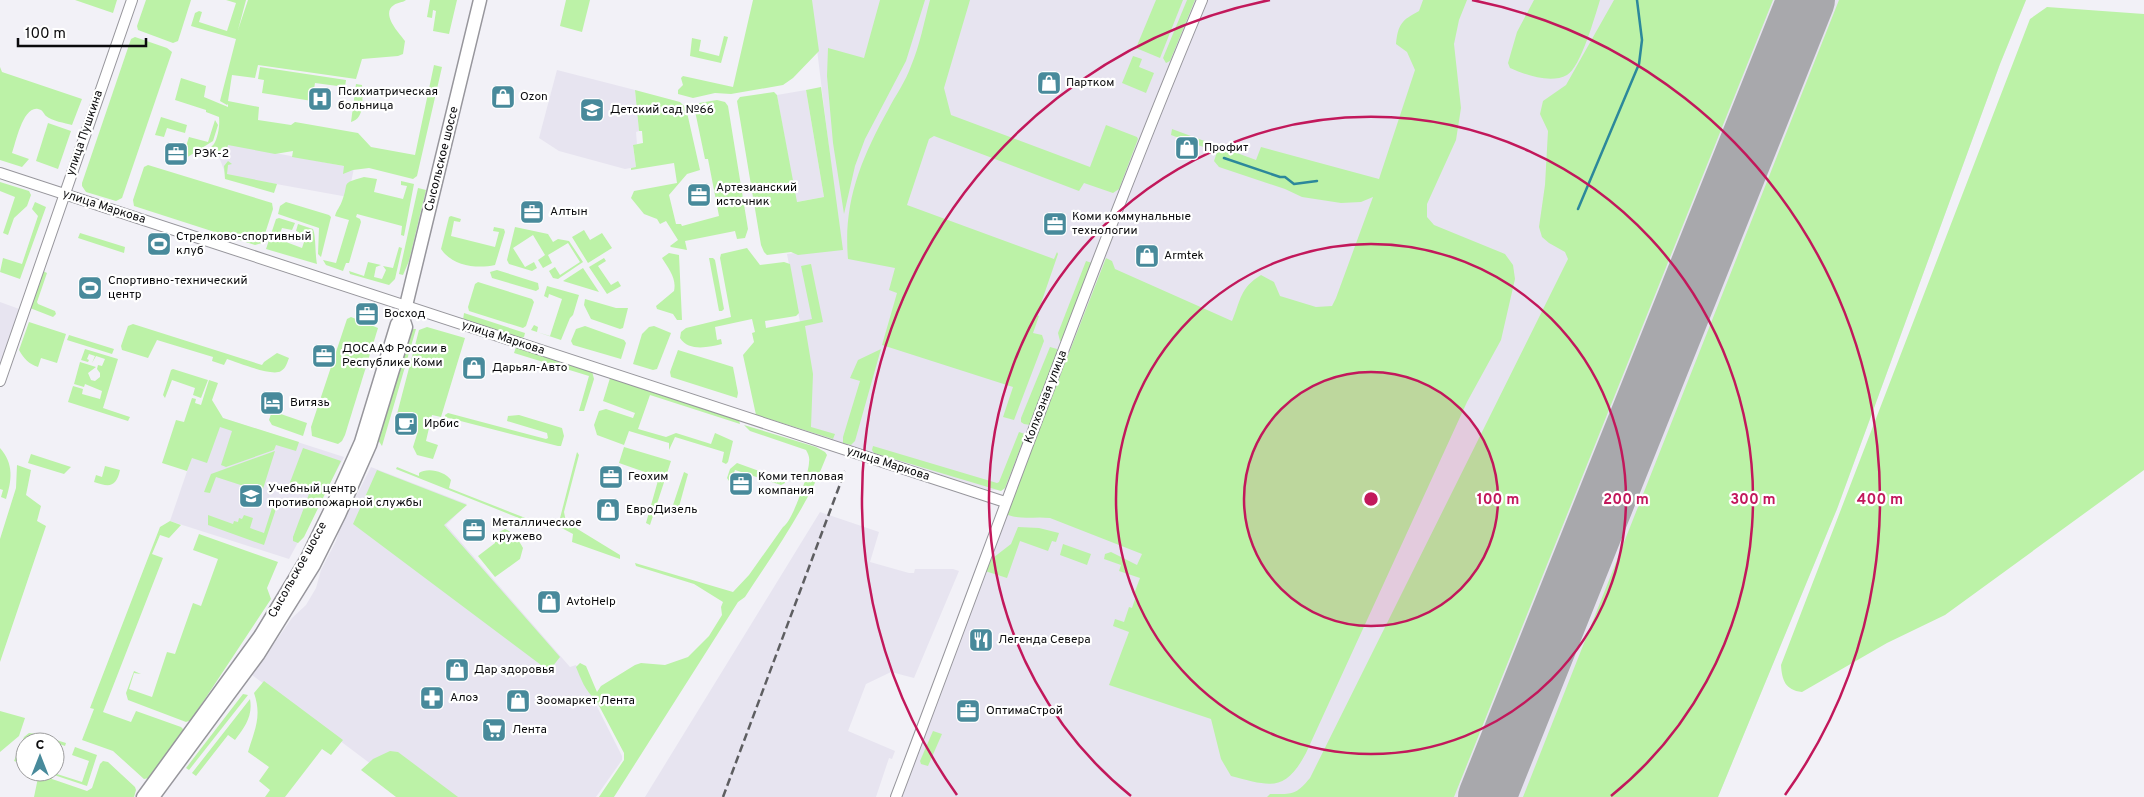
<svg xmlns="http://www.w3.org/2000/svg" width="2144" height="797" viewBox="0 0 2144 797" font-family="Overpass,sans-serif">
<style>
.built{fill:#e7e4f0}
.green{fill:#bcf2a7}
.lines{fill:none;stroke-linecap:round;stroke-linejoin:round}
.stream{stroke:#2c889b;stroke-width:2.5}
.runway{stroke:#a8a8ac;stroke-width:58}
.minor-casing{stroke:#97969c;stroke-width:12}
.major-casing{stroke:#97969c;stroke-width:15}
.minor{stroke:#fff;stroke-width:10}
.major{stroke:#fff;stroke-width:12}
.rail{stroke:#5e5e61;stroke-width:2.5;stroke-dasharray:8 4;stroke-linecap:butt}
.ring{fill:none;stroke:#c2185b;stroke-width:2.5}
.labels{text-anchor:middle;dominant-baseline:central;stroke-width:4.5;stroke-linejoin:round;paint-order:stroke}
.poi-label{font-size:12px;fill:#0b0b0d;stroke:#fff;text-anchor:start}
.street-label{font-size:12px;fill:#0b0b0d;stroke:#fff}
.centre{fill:#c2185b;stroke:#fff;stroke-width:2.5}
.ring-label{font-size:15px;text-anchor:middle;font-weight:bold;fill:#c2185b;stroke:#fff;stroke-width:4.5;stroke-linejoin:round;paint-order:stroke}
</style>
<rect width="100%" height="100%" fill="#f2f1f7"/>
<!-- built -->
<g class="built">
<path d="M811,0H1200L1007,488L1002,490H989L806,432L810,374L787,254L841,247Z"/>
<path d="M1208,0H2026L2000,64L1837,509L1718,797H900L1013,494L1144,155Z"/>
<path d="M557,70L635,90L639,131L636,132L637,144L633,146L636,167L625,169L559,151L539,138Z"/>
<path d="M806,90L824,197L796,202L777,95Z"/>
<path d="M227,144L354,168L348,197L226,175L219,157L220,152Z"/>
<path d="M0,302L22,310L0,368Z"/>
<path d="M207,413L344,457L289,559L170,521Z"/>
<path d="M371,467L467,504L446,525L570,667L576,665L622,756V760L596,797H415L252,675L292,618L306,605L316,588L321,570L336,541L340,528Z"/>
<path d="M820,512L879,532L870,562L909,573H914L915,569H953L959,571L914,678L891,672L866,684L848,731L895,751L892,759L889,758L876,797H645Z"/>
</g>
<!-- green -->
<g class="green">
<path d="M75,0H117L113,13Z"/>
<path d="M146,0H191L178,41L173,43L138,30L137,26Z"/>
<path d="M226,0H246L238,30L248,0H406C402,3 398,2 394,5C380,14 400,34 405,41L403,54L398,56L362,59L356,79L258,65L255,78L232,75L228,101L259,107L258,120L291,125L295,122L358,133L371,147L415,155L434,65L442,67L417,176L413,179L369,168L353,170L343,174L344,166L292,157L293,151L275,154L228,145L226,152H220L218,157L205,153C207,148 211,148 214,144C218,137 220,125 219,117L206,112V110L175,100L181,78L206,86L204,97L228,107V104L227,105L220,101L236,39L191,26L195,13L199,11L202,12L199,22L227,31L236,3Z"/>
<path d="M430,0H457L449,34L433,31L436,11L433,10L432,18L427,17Z"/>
<path d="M566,0H590L582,32L560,26Z"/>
<path d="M753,0H812L819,51L793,78L783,85L731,94L715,93L693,98L678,94V90L683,85L681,78L683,76L733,87Z"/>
<path d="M880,0H925L906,61L865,139L855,166L844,214L833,143L827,76L828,48L864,58Z"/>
<path d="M930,0H970L944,88L951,115L1090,167L1106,125L1137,137L1138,139L1119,189L1113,193L1084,183L1079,191L934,136L929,139L907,205L1054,259L1057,252L1058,254L1037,315L1039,316L1033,333L1042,335L1044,341L1014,420L1003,417L1013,387L882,345L897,293L889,290L895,268L848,259C843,202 861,159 888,110C895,96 906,81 911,66C920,45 924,22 930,0Z"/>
<path d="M1156,0H1183L1160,58L1136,48Z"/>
<path d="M1187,0H1195L1170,61L1166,63L1163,58Z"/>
<path d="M1423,0H1467L1459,20L1454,44L1461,108L1456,140L1427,204V217L1434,225L1505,254L1513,265L1515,279L1501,340L1467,402L1306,753C1285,793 1270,786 1231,776L1221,759L1211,719L1109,685L1129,632L1113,626L1115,619L1124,622L1129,607L1132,608L1136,596L1134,594L1140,578L1119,571L1121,565L1104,559L1105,554L1111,552L1137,565L1142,554L1050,518C1035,516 1023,520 1008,515L1007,512L1106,258L1112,261L1115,269L1232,321C1241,299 1240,288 1261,275L1274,282L1280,296L1316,307L1332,306L1336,298L1373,197L1361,202L1341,203L1302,197L1285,189L1219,167L1214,161L1217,152L1171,135L1172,129L1256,160L1261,147L1379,179L1415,70L1407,52L1396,44C1398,24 1402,20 1419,11Z"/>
<path d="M1534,0H1600C1595,16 1581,67 1567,75C1551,84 1526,75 1510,68L1508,63L1517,32Z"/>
<path d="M1614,0H1773L1454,797H1267L1270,794C1292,794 1295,796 1310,778L1564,267L1568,259L1565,252L1549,243L1542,237L1539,227L1545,185L1548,131L1540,114L1543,101L1566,85Z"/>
<path d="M1839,0H2026L2000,64L1837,509L1718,797H1523Z"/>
<path d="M2047,7L2144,14V470L1945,615L1887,643L1802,692C1785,690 1782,680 1781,665L2030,19Z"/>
<path d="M724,36L728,37L721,63L690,56L692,38L701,40L699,51L719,56Z"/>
<path d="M135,37L167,48L172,52L122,198L116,201L86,192L82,186V183L131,39Z"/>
<path d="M1133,56L1142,59L1139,67L1154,73L1146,93L1122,83Z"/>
<path d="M0,67L2,72L82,99L72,125C65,123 52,121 46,116C43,113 43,110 38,109C23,106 16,142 12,153L29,159L22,167L0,160Z"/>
<path d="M260,67L346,80L345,87L315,83L312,101L262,93L264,80L258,79Z"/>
<path d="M356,84L362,85C362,97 366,118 351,122Z"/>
<path d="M821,87L843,250L798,255L791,252L767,255L764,252L761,245L737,101L740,97L774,92L777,95L797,202L824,197L806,90Z"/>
<path d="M635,90L680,102L686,108L700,170L687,174L669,195L676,224H681L682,226L719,216L708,159H705L695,111L699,103L717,100L725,102L728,106L748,229L745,238L737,239L735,231L685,241L687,250L671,247L670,246L678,240L666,221L660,224L657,219L644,214L631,198L634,191L677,183L674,163L631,170V168L636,167L633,145L643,143L642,131H639Z"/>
<path d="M161,117L187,125L185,133L167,128L164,137L155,135Z"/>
<path d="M215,120L218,125L213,141L186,158H182L189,137L208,142Z"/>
<path d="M48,123L71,131L58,169L36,161Z"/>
<path d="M228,161L232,164L228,165L227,174L277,184L274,193L225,179L224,166Z"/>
<path d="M148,165L272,203L273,209L262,243L255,245L134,206L133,200L144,167Z"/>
<path d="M364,177L377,179L374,192L403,199L407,186L401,185V181L414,184L404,236L401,235L402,226L357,214L356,217L360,219L361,222L349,263H346L343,271L326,265L323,260L336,263L349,220L335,216C337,209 340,207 342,201C350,182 339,184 364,177Z"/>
<path d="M0,182L29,191L31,195L27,206L14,218L8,235L3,233L15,197L0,191Z"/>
<path d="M418,188L426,190L409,261L403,275L399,274Z"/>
<path d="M35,202L46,207L20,279L0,272L3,258L22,264L38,216L32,209Z"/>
<path d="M286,202L329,215L331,217L321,257L318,254L319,228L278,214L280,206Z"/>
<path d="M451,216L461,219L460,222L454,221L451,236L495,247L499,232L493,231L494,227L504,229L505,232L495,265C477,269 452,266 441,249L449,217Z"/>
<path d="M279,218L295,223L292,230L282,228L278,239L302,248L306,236L296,231L298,224L313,229C316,236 315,254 317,264L266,249L276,219Z"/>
<path d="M515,227L548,234L553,242L558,239L569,241L583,262L558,279L553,278L549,271L555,267L560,275L580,262L568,243L548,255L552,263L543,268L538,260L545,255L533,235L513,248L525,267L534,262L537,268L532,271L509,264L507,260Z"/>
<path d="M584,230L590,240L602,233L612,248L588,263L572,237Z"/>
<path d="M80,233L125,247L124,253L78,238Z"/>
<path d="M399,247L402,248L395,279L389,285L350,274L349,271L364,276L368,262L381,265L376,267L374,277L382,279L386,270L383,266L393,268Z"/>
<path d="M747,248L760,265L784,262L790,264L799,313L796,316L765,321L766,328L812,319L801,266L811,264L823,322L805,326L813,374L811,427L835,434L833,439L756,415L743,355L754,342L752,333L755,332L752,319L715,327L717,340L721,339L722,344C709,347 689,352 680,338L681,332L686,328L731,317L720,258L721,254Z"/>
<path d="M669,253L679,255L682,320H677L673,314L657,309L656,306L674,291C677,278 668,268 662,258Z"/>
<path d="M604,258L606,261L598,266L611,285L618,281L621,286L607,294L589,267Z"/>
<path d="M709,258H713L715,260L724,309L722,311H719Z"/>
<path d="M1086,261L1092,263L1062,341H1060L1058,333Z"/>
<path d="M583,268L599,292L563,281Z"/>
<path d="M497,270L538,283L539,289L536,291L492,278L490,272Z"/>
<path d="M43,271L47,273L37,302L38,304L55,311L56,314L53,317L30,308Z"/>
<path d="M478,282L532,299L534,302L526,326L523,328L469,311L468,307L475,284Z"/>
<path d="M547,286L579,295L573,315L570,318L561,340L531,330L534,325L538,327L537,332L550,336L562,299L549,294L548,298L544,296Z"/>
<path d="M585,299L616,308H628L623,328L620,329L591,319L584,305Z"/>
<path d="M464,313L525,333L524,337L519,339L463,320Z"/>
<path d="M351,317L378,328L345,435L342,441L338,444L312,436L311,427L347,319Z"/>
<path d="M29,322L66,334L57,363L41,358L38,367C29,364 24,359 19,350Z"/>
<path d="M133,324L262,365L264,362L277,353L289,358C287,363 286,368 281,371C272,377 237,362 227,359L224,365L212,361L213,357L157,340L148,358L122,350L121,346L128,326Z"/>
<path d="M585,326L624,340L626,343L621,359L573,345L571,341L576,329Z"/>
<path d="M654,326L671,333L657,369L653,370L633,364L642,334L649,327Z"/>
<path d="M427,327L465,338L441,417L432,415L426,441L438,445L433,459L417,455L413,447L418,431L412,429L414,420L397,414L419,330Z"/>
<path d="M413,329H416L382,446L378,440L409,333Z"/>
<path d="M69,335L114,349L112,354L67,340Z"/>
<path d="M516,347L592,371L594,379L584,411H579L589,376L514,353Z"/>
<path d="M1050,347L1057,349L1058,352L1030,425L1024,424L1021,422V418Z"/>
<path d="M85,349L118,359L103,408L130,417L128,421L68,402L73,386L83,389L82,394L100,399L102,391L85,384L84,387L74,384L80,362L96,367L88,373L91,380L95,381L100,377V373L97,369L98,365L102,366L105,359L96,356L92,363L95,356L89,354L87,359L89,360L88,362L81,360Z"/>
<path d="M881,349L855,441L851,445L843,443V437L860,381L850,378L858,360Z"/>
<path d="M678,350L733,367L738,393L737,398L671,377L670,372Z"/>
<path d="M173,369L208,380L201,398L193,395L195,388L172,380L165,398L163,395L171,370Z"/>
<path d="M610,378L739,420L740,424L650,395L638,429L666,437L676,433L711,444L715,433L733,441L728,462L726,464L722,462L724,452L675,437L669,450V443L629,431L624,445L597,435L594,425L599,411L606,409L633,418L635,413L603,401Z"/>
<path d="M209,380L218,383L212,400L223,418L299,442L296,451L276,445L274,450L226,467L221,465L232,431L220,427L207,463L192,458L187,471L162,463L176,420L184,422L192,398L196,399L195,403L201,405Z"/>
<path d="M272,411L307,423L303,436L272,425L269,420Z"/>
<path d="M448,413L546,439L548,438L547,433L507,421L508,416L519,415L562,428L564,436L561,446H558L445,417V415Z"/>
<path d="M744,425L816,447L825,452L827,455C807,507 775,551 745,597L738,602L614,797H599L624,760V753L596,700C585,691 581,679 576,667L580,663L586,666L597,692L601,686L635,665L641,663L665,665L688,657L709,636L722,615L721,607L723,602L694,584L636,566L635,563L733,592L749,575L783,527C792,522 809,474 809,462C810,457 808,454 806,450L750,431Z"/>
<path d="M1019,432L1025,434V436L1005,488L1001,491L874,453L872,450L873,446L997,483L999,482Z"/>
<path d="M624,447L671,461L650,525L646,523L659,477L619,463Z"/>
<path d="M0,448C14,464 12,480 6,499L1,497L3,490L0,489Z"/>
<path d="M303,448L341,461L304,537L298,543L293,541V537L309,494L290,488L289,485Z"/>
<path d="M275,451L262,492L216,477L210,493L204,492L211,474Z"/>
<path d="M577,452L579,455L564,512L566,522L620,555V559L572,542L573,534L558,526Z"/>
<path d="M31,454L71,467L64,474L28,463Z"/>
<path d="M737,463L784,480L785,483L781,485L735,470L731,481H729L727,478L730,469Z"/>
<path d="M17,465L31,470L26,495L41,506L37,521L46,526L0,662V539L16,488Z"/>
<path d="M105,466L120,470C116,488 109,487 94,482L96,475L102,477Z"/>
<path d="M397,467L419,476V473C427,467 445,471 451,480L449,488L528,519L529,522L396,469Z"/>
<path d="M377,470L467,505L444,525L560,657L549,671L353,524Z"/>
<path d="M684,472L688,474L677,514H670Z"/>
<path d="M272,508L276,509L264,545L208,525V515L233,524L234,521L238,522L239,518L242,519L244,515L253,518L250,528L264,533Z"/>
<path d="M170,521L181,525L169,538L160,535L152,554L163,558L103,712L131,722L136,711L181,727L184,730L149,778L144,779L113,751L82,740L94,709L90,708L160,527Z"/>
<path d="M1018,527L1039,528L1059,533L1056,542L1052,541L1048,551L1020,541L1007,578L985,571L989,561L1011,544Z"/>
<path d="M505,529C514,533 518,539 523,548L520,559L495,577L478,556L495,543V534Z"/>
<path d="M199,534L278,562L267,588L271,599L191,720L186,722L128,700L126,693L134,671L141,674L134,673L129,689L152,697L167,652L175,654L193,603L201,606L218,559L193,550Z"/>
<path d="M1063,544L1091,554L1087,565L1060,555Z"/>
<path d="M264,681L343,740L331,755L322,749L285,797H265L270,790L259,781L269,767L248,752C255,729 262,716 254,693Z"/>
<path d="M243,694L248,695L189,770L186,768Z"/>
<path d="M250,699C253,716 245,727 235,740L228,735L196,776L192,773Z"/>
<path d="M0,711L25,718L19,736L0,752Z"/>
<path d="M933,731L942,734L928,766L921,764L920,761Z"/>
<path d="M29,733L37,734L66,743L65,746L39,737L37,742H25V765L14,761L24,737Z"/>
<path d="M75,747L97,755L87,786L45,772H55V766L59,767L57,774L82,782L89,761L72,755Z"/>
<path d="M390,751L398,752L458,797H396L361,770L373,759Z"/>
<path d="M103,761L108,762L135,787L136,790L134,797H34L39,773L37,772L51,775L52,779L87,791L92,788L100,764Z"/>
</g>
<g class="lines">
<!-- stream -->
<g class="stream">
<path d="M1224,158L1280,177H1285L1294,184L1317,181"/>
<path d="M1578,209L1639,64L1642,40L1637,0"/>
</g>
<!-- runway -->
<path class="runway" d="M1487,797L1806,0"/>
<defs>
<g id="minor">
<path d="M0,173L1005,502"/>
<path d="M0,381L132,0"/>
<path d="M896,797C997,531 1092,263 1202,0"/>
</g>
<g id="major">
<path d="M143,797L260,636L306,560L330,511L361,442L397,324L403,318L480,0"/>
<path d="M153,797L258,655L314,565L339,515L370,445L406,327L403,318"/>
</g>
</defs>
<!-- minor casing -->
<use href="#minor" class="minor-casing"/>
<!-- major casing -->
<use href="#major" class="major-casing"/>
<!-- minor -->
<use href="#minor" class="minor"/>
<!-- major -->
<use href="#major" class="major"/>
<!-- rail -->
<path class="rail" d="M723,797L845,471"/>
</g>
<!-- distance rings -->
<circle cx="1371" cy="499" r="127" fill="#c2185b" fill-opacity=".12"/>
<g class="ring">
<circle cx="1371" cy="499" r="127"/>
<circle cx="1371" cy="499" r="255"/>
<path d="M1131 796A382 382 0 1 1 1611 796"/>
<path d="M957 795A509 509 0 0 1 1270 0M1472 0A509 509 0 0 1 1785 795"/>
</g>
<!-- icons -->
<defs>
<symbol id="shop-square" viewBox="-11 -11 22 22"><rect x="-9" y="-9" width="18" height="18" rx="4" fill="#488a9b" stroke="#fff"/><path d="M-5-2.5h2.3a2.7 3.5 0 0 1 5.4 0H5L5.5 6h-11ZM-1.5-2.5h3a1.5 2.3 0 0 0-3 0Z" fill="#fff"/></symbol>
<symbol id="hospital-square" viewBox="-11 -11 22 22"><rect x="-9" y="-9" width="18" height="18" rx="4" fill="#488a9b" stroke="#fff"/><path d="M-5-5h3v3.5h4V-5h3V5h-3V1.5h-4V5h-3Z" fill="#fff"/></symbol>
<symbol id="school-square" viewBox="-11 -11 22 22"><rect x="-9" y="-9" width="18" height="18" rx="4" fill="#488a9b" stroke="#fff"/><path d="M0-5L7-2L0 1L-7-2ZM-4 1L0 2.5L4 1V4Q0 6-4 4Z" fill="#fff"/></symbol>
<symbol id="office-square" viewBox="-11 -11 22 22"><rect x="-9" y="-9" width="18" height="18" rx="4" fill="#488a9b" stroke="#fff"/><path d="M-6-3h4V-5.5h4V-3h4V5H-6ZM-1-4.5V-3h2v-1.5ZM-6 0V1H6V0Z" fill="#fff"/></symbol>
<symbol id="stadium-square" viewBox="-11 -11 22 22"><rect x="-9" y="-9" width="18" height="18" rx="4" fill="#488a9b" stroke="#fff"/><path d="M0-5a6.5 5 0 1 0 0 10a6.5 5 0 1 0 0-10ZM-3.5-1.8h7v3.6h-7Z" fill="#fff"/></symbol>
<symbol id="hotel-square" viewBox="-11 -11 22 22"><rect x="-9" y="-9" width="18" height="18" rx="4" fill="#488a9b" stroke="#fff"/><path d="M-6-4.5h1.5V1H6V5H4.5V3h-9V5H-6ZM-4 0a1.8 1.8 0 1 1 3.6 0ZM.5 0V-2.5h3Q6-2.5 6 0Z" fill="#fff"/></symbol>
<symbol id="cafe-square" viewBox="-11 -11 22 22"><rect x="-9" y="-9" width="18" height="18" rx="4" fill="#488a9b" stroke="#fff"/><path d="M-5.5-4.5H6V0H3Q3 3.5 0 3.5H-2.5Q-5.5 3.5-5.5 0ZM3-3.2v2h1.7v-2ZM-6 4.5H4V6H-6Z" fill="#fff"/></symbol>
<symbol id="university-square" viewBox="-11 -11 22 22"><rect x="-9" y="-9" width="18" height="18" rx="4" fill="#488a9b" stroke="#fff"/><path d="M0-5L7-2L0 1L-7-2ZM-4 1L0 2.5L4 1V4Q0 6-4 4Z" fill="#fff"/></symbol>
<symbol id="restaurant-square" viewBox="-11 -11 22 22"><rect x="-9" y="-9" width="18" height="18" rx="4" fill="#488a9b" stroke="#fff"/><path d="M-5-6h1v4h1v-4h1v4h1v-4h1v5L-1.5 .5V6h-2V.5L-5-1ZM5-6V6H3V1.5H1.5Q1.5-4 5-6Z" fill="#fff"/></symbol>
<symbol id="pharmacy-square" viewBox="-11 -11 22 22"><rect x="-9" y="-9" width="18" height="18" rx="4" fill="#488a9b" stroke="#fff"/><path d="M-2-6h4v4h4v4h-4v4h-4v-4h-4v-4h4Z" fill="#fff"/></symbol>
<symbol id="supermarket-square" viewBox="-11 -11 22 22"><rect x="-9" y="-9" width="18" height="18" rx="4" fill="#488a9b" stroke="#fff"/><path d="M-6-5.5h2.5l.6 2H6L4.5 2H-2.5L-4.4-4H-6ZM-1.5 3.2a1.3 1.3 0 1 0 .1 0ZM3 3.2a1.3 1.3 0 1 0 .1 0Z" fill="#fff"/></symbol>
</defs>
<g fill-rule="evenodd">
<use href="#shop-square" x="1035" y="69" width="28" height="28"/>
<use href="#shop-square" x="489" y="83" width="28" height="28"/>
<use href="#hospital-square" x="306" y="85" width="28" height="28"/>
<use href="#school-square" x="578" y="96" width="28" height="28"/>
<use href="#shop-square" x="1173" y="134" width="28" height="28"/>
<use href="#office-square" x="162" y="140" width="28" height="28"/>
<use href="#office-square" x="685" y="181" width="28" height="28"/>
<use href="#office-square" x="518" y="198" width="28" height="28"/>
<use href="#office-square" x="1041" y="210" width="28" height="28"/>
<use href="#stadium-square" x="145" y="230" width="28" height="28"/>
<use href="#shop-square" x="1133" y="242" width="28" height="28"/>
<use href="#stadium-square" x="76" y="274" width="28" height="28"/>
<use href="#office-square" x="353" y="300" width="28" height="28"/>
<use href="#office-square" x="310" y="342" width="28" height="28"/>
<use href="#shop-square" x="460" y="354" width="28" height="28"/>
<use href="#hotel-square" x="258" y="389" width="28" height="28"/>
<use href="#cafe-square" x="392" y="410" width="28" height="28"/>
<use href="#office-square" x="597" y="463" width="28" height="28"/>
<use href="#office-square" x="727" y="470" width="28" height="28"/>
<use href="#university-square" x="237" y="482" width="28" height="28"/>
<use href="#shop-square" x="594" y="496" width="28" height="28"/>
<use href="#office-square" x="460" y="516" width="28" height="28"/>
<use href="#shop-square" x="535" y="588" width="28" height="28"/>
<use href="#restaurant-square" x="967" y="626" width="28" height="28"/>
<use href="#shop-square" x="443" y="656" width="28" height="28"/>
<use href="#pharmacy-square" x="418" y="684" width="28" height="28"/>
<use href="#shop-square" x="504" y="687" width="28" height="28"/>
<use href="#office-square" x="954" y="697" width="28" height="28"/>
<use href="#supermarket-square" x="480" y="716" width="28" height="28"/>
</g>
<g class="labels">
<!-- poi labels -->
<g class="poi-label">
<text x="1066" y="83">Партком</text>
<text x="338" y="92">Психиатрическая<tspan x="338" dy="14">больница</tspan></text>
<text x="520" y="97">Ozon</text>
<text x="610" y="110">Детский сад №66</text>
<text x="1204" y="148">Профит</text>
<text x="194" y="154">РЭК-2</text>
<text x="716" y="188">Артезианский<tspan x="716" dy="14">источник</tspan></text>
<text x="550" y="212">Алтын</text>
<text x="1072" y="217">Коми коммунальные<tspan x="1072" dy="14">технологии</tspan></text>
<text x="176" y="237">Стрелково-спортивный<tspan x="176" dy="14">клуб</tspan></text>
<text x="1164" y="256">Armtek</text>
<text x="108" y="281">Спортивно-технический<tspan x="108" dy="14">центр</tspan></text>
<text x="384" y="314">Восход</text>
<text x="342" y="349">ДОСААФ России в<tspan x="342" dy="14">Республике Коми</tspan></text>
<text x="492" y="368">Дарьял-Авто</text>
<text x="290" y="403">Витязь</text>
<text x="424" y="424">Ирбис</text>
<text x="628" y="477">Геохим</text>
<text x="758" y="477">Коми тепловая<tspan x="758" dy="14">компания</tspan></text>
<text x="268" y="489">Учебный центр<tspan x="268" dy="14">противопожарной службы</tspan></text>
<text x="626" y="510">ЕвроДизель</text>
<text x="492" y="523">Металлическое<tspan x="492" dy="14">кружево</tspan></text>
<text x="566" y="602">AvtoHelp</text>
<text x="998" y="640">Легенда Севера</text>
<text x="474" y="670">Дар здоровья</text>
<text x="450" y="698">Алоэ</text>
<text x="536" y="701">Зоомаркет Лента</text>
<text x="986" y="711">ОптимаСтрой</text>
<text x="512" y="730">Лента</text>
</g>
<!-- street labels -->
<g class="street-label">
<text transform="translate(85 133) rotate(-71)">улица Пушкина</text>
<text transform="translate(442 159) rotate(-76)">Сысольское шоссе</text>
<text transform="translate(104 207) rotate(18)">улица Маркова</text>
<text transform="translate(503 338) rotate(18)">улица Маркова</text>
<text transform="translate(1046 397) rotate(-69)">Колхозная улица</text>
<text transform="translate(888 464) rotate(18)">улица Маркова</text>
<text transform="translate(298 570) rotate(-61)">Сысольское шоссе</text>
</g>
</g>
<circle cx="1371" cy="499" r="8" class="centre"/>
<g class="ring-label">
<text x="1498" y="504">100 m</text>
<text x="1626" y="504">200 m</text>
<text x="1753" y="504">300 m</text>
<text x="1880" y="504">400 m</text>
</g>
<!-- north arrow -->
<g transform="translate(40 757)"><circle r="24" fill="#ffffff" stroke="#9d9d9e"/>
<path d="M0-4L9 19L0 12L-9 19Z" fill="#488a9b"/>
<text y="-8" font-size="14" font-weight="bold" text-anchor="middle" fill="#0b0b0d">С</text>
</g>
<!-- scale -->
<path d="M18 38v8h128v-8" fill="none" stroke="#0b0b0d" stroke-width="2.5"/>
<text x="25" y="38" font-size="15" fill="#0b0b0d" stroke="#ffffff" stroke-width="4" paint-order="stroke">100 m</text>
</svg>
